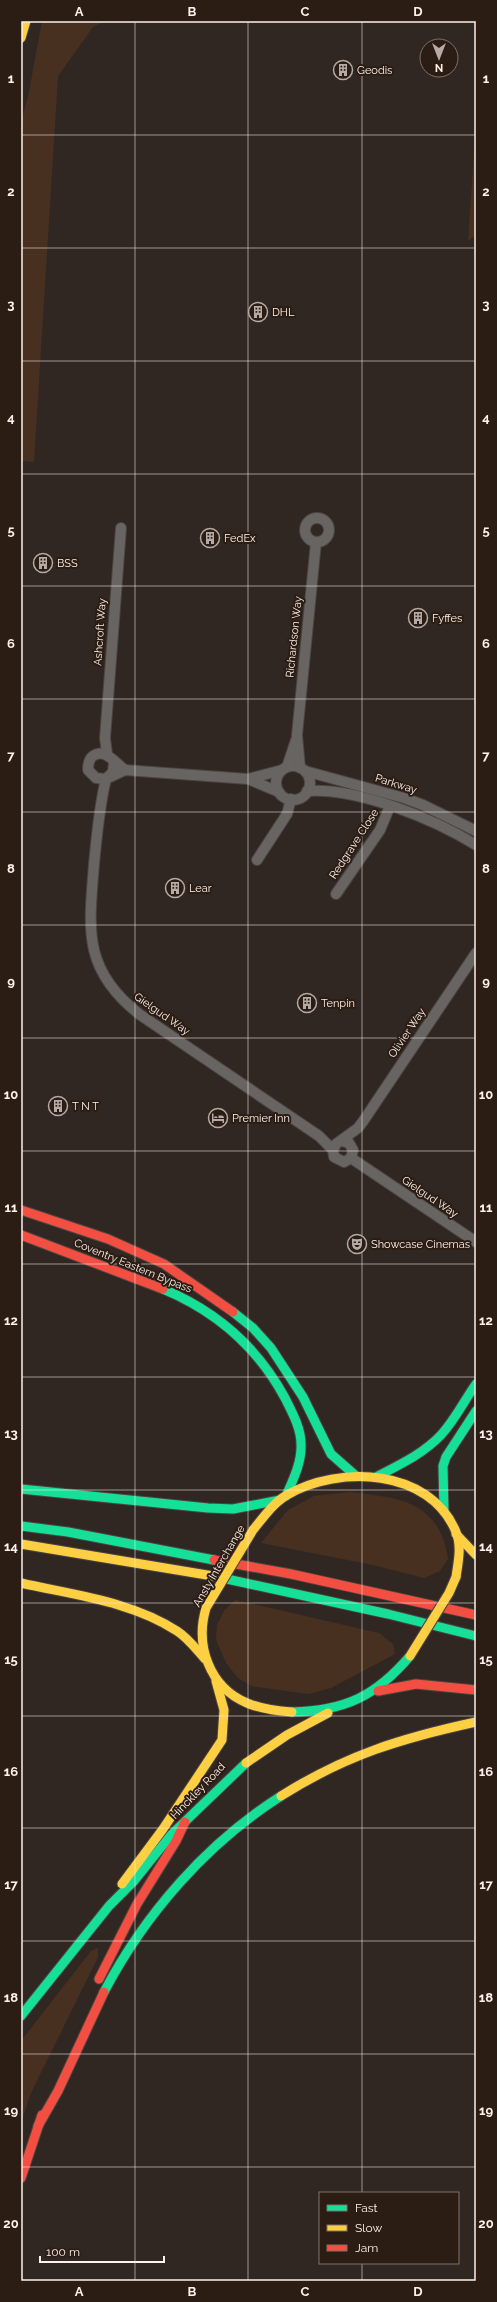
<svg xmlns="http://www.w3.org/2000/svg" width="497" height="2302" viewBox="0 0 497 2302" font-family="Raleway,sans-serif">
<style>
.green{fill:#483020}
.lines{fill:none;stroke-linecap:round;stroke-linejoin:round}
.street-casing{stroke:#4c4440;stroke-width:12}
.fast-casing{stroke:#4c4440;stroke-width:11}
.slow-casing{stroke:#4c4440;stroke-width:11}
.jam-casing{stroke:#4c4440;stroke-width:11}
.street{stroke:#686462;stroke-width:10}
.fast{stroke:#16e098;stroke-width:9}
.slow{stroke:#ffcf43;stroke-width:9}
.jam{stroke:#f24e42;stroke-width:9}
.slow-bridge-casing{stroke:#4c4440;stroke-width:11;stroke-linecap:butt}
.slow-bridge{stroke:#ffcf43;stroke-width:9}
.grid{fill:none;stroke:#fcf1eb;stroke-width:1;stroke-opacity:0.55}
.labels{text-anchor:middle;dominant-baseline:central;stroke-width:4;stroke-linejoin:round;paint-order:stroke}
.poi-label{font-size:11px;fill:#fcf1eb;stroke:#2c1d14;text-anchor:start}
.street-label{font-size:11px;fill:#fcf1eb;stroke:#2c1d14}
.neatline{fill:none;stroke:#fcf1eb;stroke-width:1.5}
.grid-label{font-size:13px;text-anchor:middle;font-weight:bold;fill:#fcf1eb}
</style>
<rect width="100%" height="100%" fill="#302723"/>
<!-- green -->
<g class="green">
<path d="M42,21H106L93,27L58,76L34,462L21,461V122L28,97Z"/>
<path d="M476,123V235L468,241Z"/>
<path d="M350,1492C399,1498 439,1500 448,1559L440,1571L424,1578L373,1565L261,1543L288,1510L314,1496Z"/>
<path d="M235,1600L379,1633L393,1644L395,1654L331,1688L308,1694L251,1686L238,1678L226,1663L216,1640L217,1625L224,1611Z"/>
<path d="M98,1948V1957L30,2095L21,2123V2041L91,1951Z"/>
</g>
<g class="lines">
<defs>
<g id="street">
<circle cx="317" cy="530" r="12"/>
<path d="M107,754L105,738L121,528"/>
<path d="M114,762L113,772L106,779L96,778L88,770C88,764 89,759 93,756C105,747 116,764 125,770"/>
<circle cx="293" cy="783" r="17"/>
<path d="M287,767L296,740"/>
<path d="M300,768L297,735L316,542"/>
<path d="M305,771L404,798L423,805L476,831"/>
<path d="M110,777L125,770L248,779L279,792"/>
<path d="M106,779C99,807 97,835 94,864C89,929 82,969 139,1014L319,1136L333,1150"/>
<path d="M248,779L282,770"/>
<path d="M307,791C357,787 434,819 476,845"/>
<path d="M257,860L287,814L291,799"/>
<path d="M336,894L380,830L390,806"/>
<path d="M342,1141L349,1143L353,1150L351,1158L344,1162L334,1157L333,1150L336,1144L358,1128L364,1120L476,953"/>
<path d="M351,1158L476,1242"/>
</g>
<g id="fast">
<path d="M163,1289C216,1311 258,1348 285,1398C292,1412 301,1428 301,1444C302,1462 293,1480 286,1496"/>
<path d="M233,1312L253,1328L271,1348L303,1397L331,1454L356,1476"/>
<path d="M376,1477C399,1465 423,1454 441,1435C455,1420 464,1401 476,1384"/>
<path d="M21,1489L208,1508L233,1509L280,1500"/>
<path d="M444,1510L443,1466L446,1457L476,1411"/>
<path d="M21,1526L68,1532L214,1560"/>
<path d="M213,1576L388,1614L476,1636"/>
<path d="M292,1712C345,1711 376,1696 410,1656"/>
<path d="M104,1992C145,1914 206,1844 281,1796"/>
<path d="M21,2016L109,1906L134,1881L171,1835L246,1763"/>
</g>
<g id="slow">
<path d="M21,38L26,21"/>
<path d="M253,1530C263,1518 273,1503 287,1495C339,1465 430,1468 456,1532C462,1546 458,1563 456,1577"/>
<path d="M456,1534L476,1555"/>
<path d="M21,1544L213,1576"/>
<path d="M21,1583C73,1595 131,1601 177,1631C188,1638 196,1649 205,1659"/>
<path d="M206,1608C195,1645 209,1687 247,1703C261,1709 277,1711 292,1712"/>
<path d="M246,1763L287,1735L328,1713"/>
<path d="M281,1796C346,1755 402,1738 476,1722"/>
<path d="M122,1884L163,1829L222,1740L224,1710L216,1681"/>
</g>
<g id="jam">
<path d="M21,1210L108,1239L164,1264L233,1312"/>
<path d="M21,1235L163,1289"/>
<path d="M214,1560L291,1574L476,1615"/>
<path d="M378,1691L416,1684L476,1690"/>
<path d="M99,1979L137,1904L176,1841L185,1822"/>
<path d="M38,2126L58,2091L104,1992"/>
<path d="M21,2178L42,2115"/>
</g>
</defs>
<!-- street casing -->
<use href="#street" class="street-casing"/>
<!-- fast casing -->
<use href="#fast" class="fast-casing"/>
<!-- slow casing -->
<use href="#slow" class="slow-casing"/>
<!-- jam casing -->
<use href="#jam" class="jam-casing"/>
<!-- street -->
<use href="#street" class="street"/>
<!-- fast -->
<use href="#fast" class="fast"/>
<!-- slow -->
<use href="#slow" class="slow"/>
<!-- jam -->
<use href="#jam" class="jam"/>
<defs>
<g id="slow-bridge">
<path d="M206,1608L253,1530"/>
<path d="M410,1656L449,1593L456,1577"/>
</g>
</defs>
<!-- slow-bridge casing -->
<use href="#slow-bridge" class="slow-bridge-casing"/>
<!-- slow-bridge -->
<use href="#slow-bridge" class="slow-bridge"/>
</g>
<!-- grid -->
<path class="grid" d="M135,21V2281M248,21V2281M362,21V2193M21,135H476M21,248H476M21,361H476M21,474H476M21,586H476M21,699H476M21,812H476M21,925H476M21,1038H476M21,1151H476M21,1264H476M21,1377H476M21,1490H476M21,1603H476M21,1716H476M21,1828H476M21,1941H476M21,2054H476M21,2167H476M362,2263V2281"/>
<!-- icons -->
<defs>
<symbol id="building-ring" viewBox="-11 -11 22 22"><circle r="9.5" fill="#2c1d14" stroke="#b5aaa5" stroke-width="1.5"/><path d="M-4-6H4V6H1V3H-1V6H-4ZM-2.5-4.3h1.7v1.8h-1.7ZM.8-4.3h1.7v1.8H.8ZM-2.5-1h1.7V.8h-1.7ZM.8-1h1.7V.8H.8Z" fill="#b5aaa5"/></symbol>
<symbol id="hotel-ring" viewBox="-11 -11 22 22"><circle r="9.5" fill="#2c1d14" stroke="#b5aaa5" stroke-width="1.5"/><path d="M-6-4.5h1.5V1H6V5H4.5V3h-9V5H-6ZM-4 0a1.8 1.8 0 1 1 3.6 0ZM.5 0V-2.5h3Q6-2.5 6 0Z" fill="#b5aaa5"/></symbol>
<symbol id="theatre-ring" viewBox="-11 -11 22 22"><circle r="9.5" fill="#2c1d14" stroke="#b5aaa5" stroke-width="1.5"/><path d="M-5-5.5Q0-4 5-5.5V0Q5 5 0 6Q-5 5-5 0ZM-3.3-2.5H-1v1.5H-3.3ZM1-2.5H3.3v1.5H1ZM-2.8 1Q0 5.5 2.8 1Z" fill="#b5aaa5"/></symbol>
</defs>
<g fill-rule="evenodd">
<use href="#building-ring" x="332" y="59" width="22" height="22"/>
<use href="#building-ring" x="247" y="301" width="22" height="22"/>
<use href="#building-ring" x="199" y="527" width="22" height="22"/>
<use href="#building-ring" x="32" y="552" width="22" height="22"/>
<use href="#building-ring" x="407" y="607" width="22" height="22"/>
<use href="#building-ring" x="164" y="877" width="22" height="22"/>
<use href="#building-ring" x="296" y="992" width="22" height="22"/>
<use href="#building-ring" x="47" y="1095" width="22" height="22"/>
<use href="#hotel-ring" x="207" y="1107" width="22" height="22"/>
<use href="#theatre-ring" x="346" y="1233" width="22" height="22"/>
</g>
<g class="labels">
<!-- poi labels -->
<g class="poi-label">
<text x="357" y="70">Geodis</text>
<text x="272" y="312">DHL</text>
<text x="224" y="538">FedEx</text>
<text x="57" y="563">BSS</text>
<text x="432" y="618">Fyffes</text>
<text x="189" y="888">Lear</text>
<text x="321" y="1003">Tenpin</text>
<text x="72" y="1106">T N T</text>
<text x="232" y="1118">Premier Inn</text>
<text x="371" y="1244">Showcase Cinemas</text>
</g>
<!-- street labels -->
<g class="street-label">
<text transform="translate(100 632) rotate(-86)">Ashcroft Way</text>
<text transform="translate(294 637) rotate(-84)">Richardson Way</text>
<text transform="translate(396 784) rotate(17)">Parkway</text>
<text transform="translate(354 844) rotate(-57)">Redgrave Close</text>
<text transform="translate(162 1014) rotate(35)">Gielgud Way</text>
<text transform="translate(407 1033) rotate(-56)">Olivier Way</text>
<text transform="translate(430 1197) rotate(34)">Gielgud Way</text>
<text transform="translate(133 1266) rotate(22)">Coventry Eastern Bypass</text>
<text transform="translate(219 1566) rotate(-60)">Ansty Interchange</text>
<text transform="translate(198 1791) rotate(-46)">Hinckley Road</text>
</g>
</g>
<!-- border -->
<rect width="497" height="2302" fill="none" stroke="#2c1d14" stroke-width="44"/>
<!-- legend -->
<rect x="319" y="2192" width="140" height="72" fill="#2c1d14" stroke="#7f726a"/>
<rect x="327" y="2205" width="20" height="6" fill="#16e098" stroke="#7f726a"/>
<text x="355" y="2212" font-size="12" fill="#fcf1eb">Fast</text>
<rect x="327" y="2225" width="20" height="6" fill="#ffcf43" stroke="#7f726a"/>
<text x="355" y="2232" font-size="12" fill="#fcf1eb">Slow</text>
<rect x="327" y="2245" width="20" height="6" fill="#f24e42" stroke="#7f726a"/>
<text x="355" y="2252" font-size="12" fill="#fcf1eb">Jam</text>
<!-- north arrow -->
<g transform="translate(439 58) rotate(180)"><circle r="19" fill="#2c1d14" stroke="#7f726a"/>
<path d="M0-3L7 15L0 10L-7 15Z" fill="#b5aaa5"/>
<text y="-6" font-size="11" font-weight="bold" text-anchor="middle" fill="#fcf1eb">N</text>
</g>
<!-- scale -->
<path d="M40 2256v6h124v-6" fill="none" stroke="#fcf1eb" stroke-width="2"/>
<text x="46" y="2256" font-size="12" fill="#fcf1eb" stroke="#2c1d14" stroke-width="3" paint-order="stroke">100 m</text>
<rect x="22" y="22" width="453" height="2258" class="neatline"/>
<g class="grid-label">
<text x="79" y="16">A</text>
<text x="192" y="16">B</text>
<text x="305" y="16">C</text>
<text x="418" y="16">D</text>
<text x="11" y="83">1</text>
<text x="486" y="83">1</text>
<text x="11" y="196">2</text>
<text x="486" y="196">2</text>
<text x="11" y="309">3</text>
<text x="486" y="309">3</text>
<text x="11" y="422">4</text>
<text x="486" y="422">4</text>
<text x="11" y="535">5</text>
<text x="486" y="535">5</text>
<text x="11" y="648">6</text>
<text x="486" y="648">6</text>
<text x="11" y="760">7</text>
<text x="486" y="760">7</text>
<text x="11" y="873">8</text>
<text x="486" y="873">8</text>
<text x="11" y="986">9</text>
<text x="486" y="986">9</text>
<text x="11" y="1099">10</text>
<text x="486" y="1099">10</text>
<text x="11" y="1212">11</text>
<text x="486" y="1212">11</text>
<text x="11" y="1325">12</text>
<text x="486" y="1325">12</text>
<text x="11" y="1438">13</text>
<text x="486" y="1438">13</text>
<text x="11" y="1551">14</text>
<text x="486" y="1551">14</text>
<text x="11" y="1664">15</text>
<text x="486" y="1664">15</text>
<text x="11" y="1776">16</text>
<text x="486" y="1776">16</text>
<text x="11" y="1889">17</text>
<text x="486" y="1889">17</text>
<text x="11" y="2002">18</text>
<text x="486" y="2002">18</text>
<text x="11" y="2115">19</text>
<text x="486" y="2115">19</text>
<text x="11" y="2228">20</text>
<text x="486" y="2228">20</text>
<text x="79" y="2296">A</text>
<text x="192" y="2296">B</text>
<text x="305" y="2296">C</text>
<text x="418" y="2296">D</text>
</g>
</svg>
